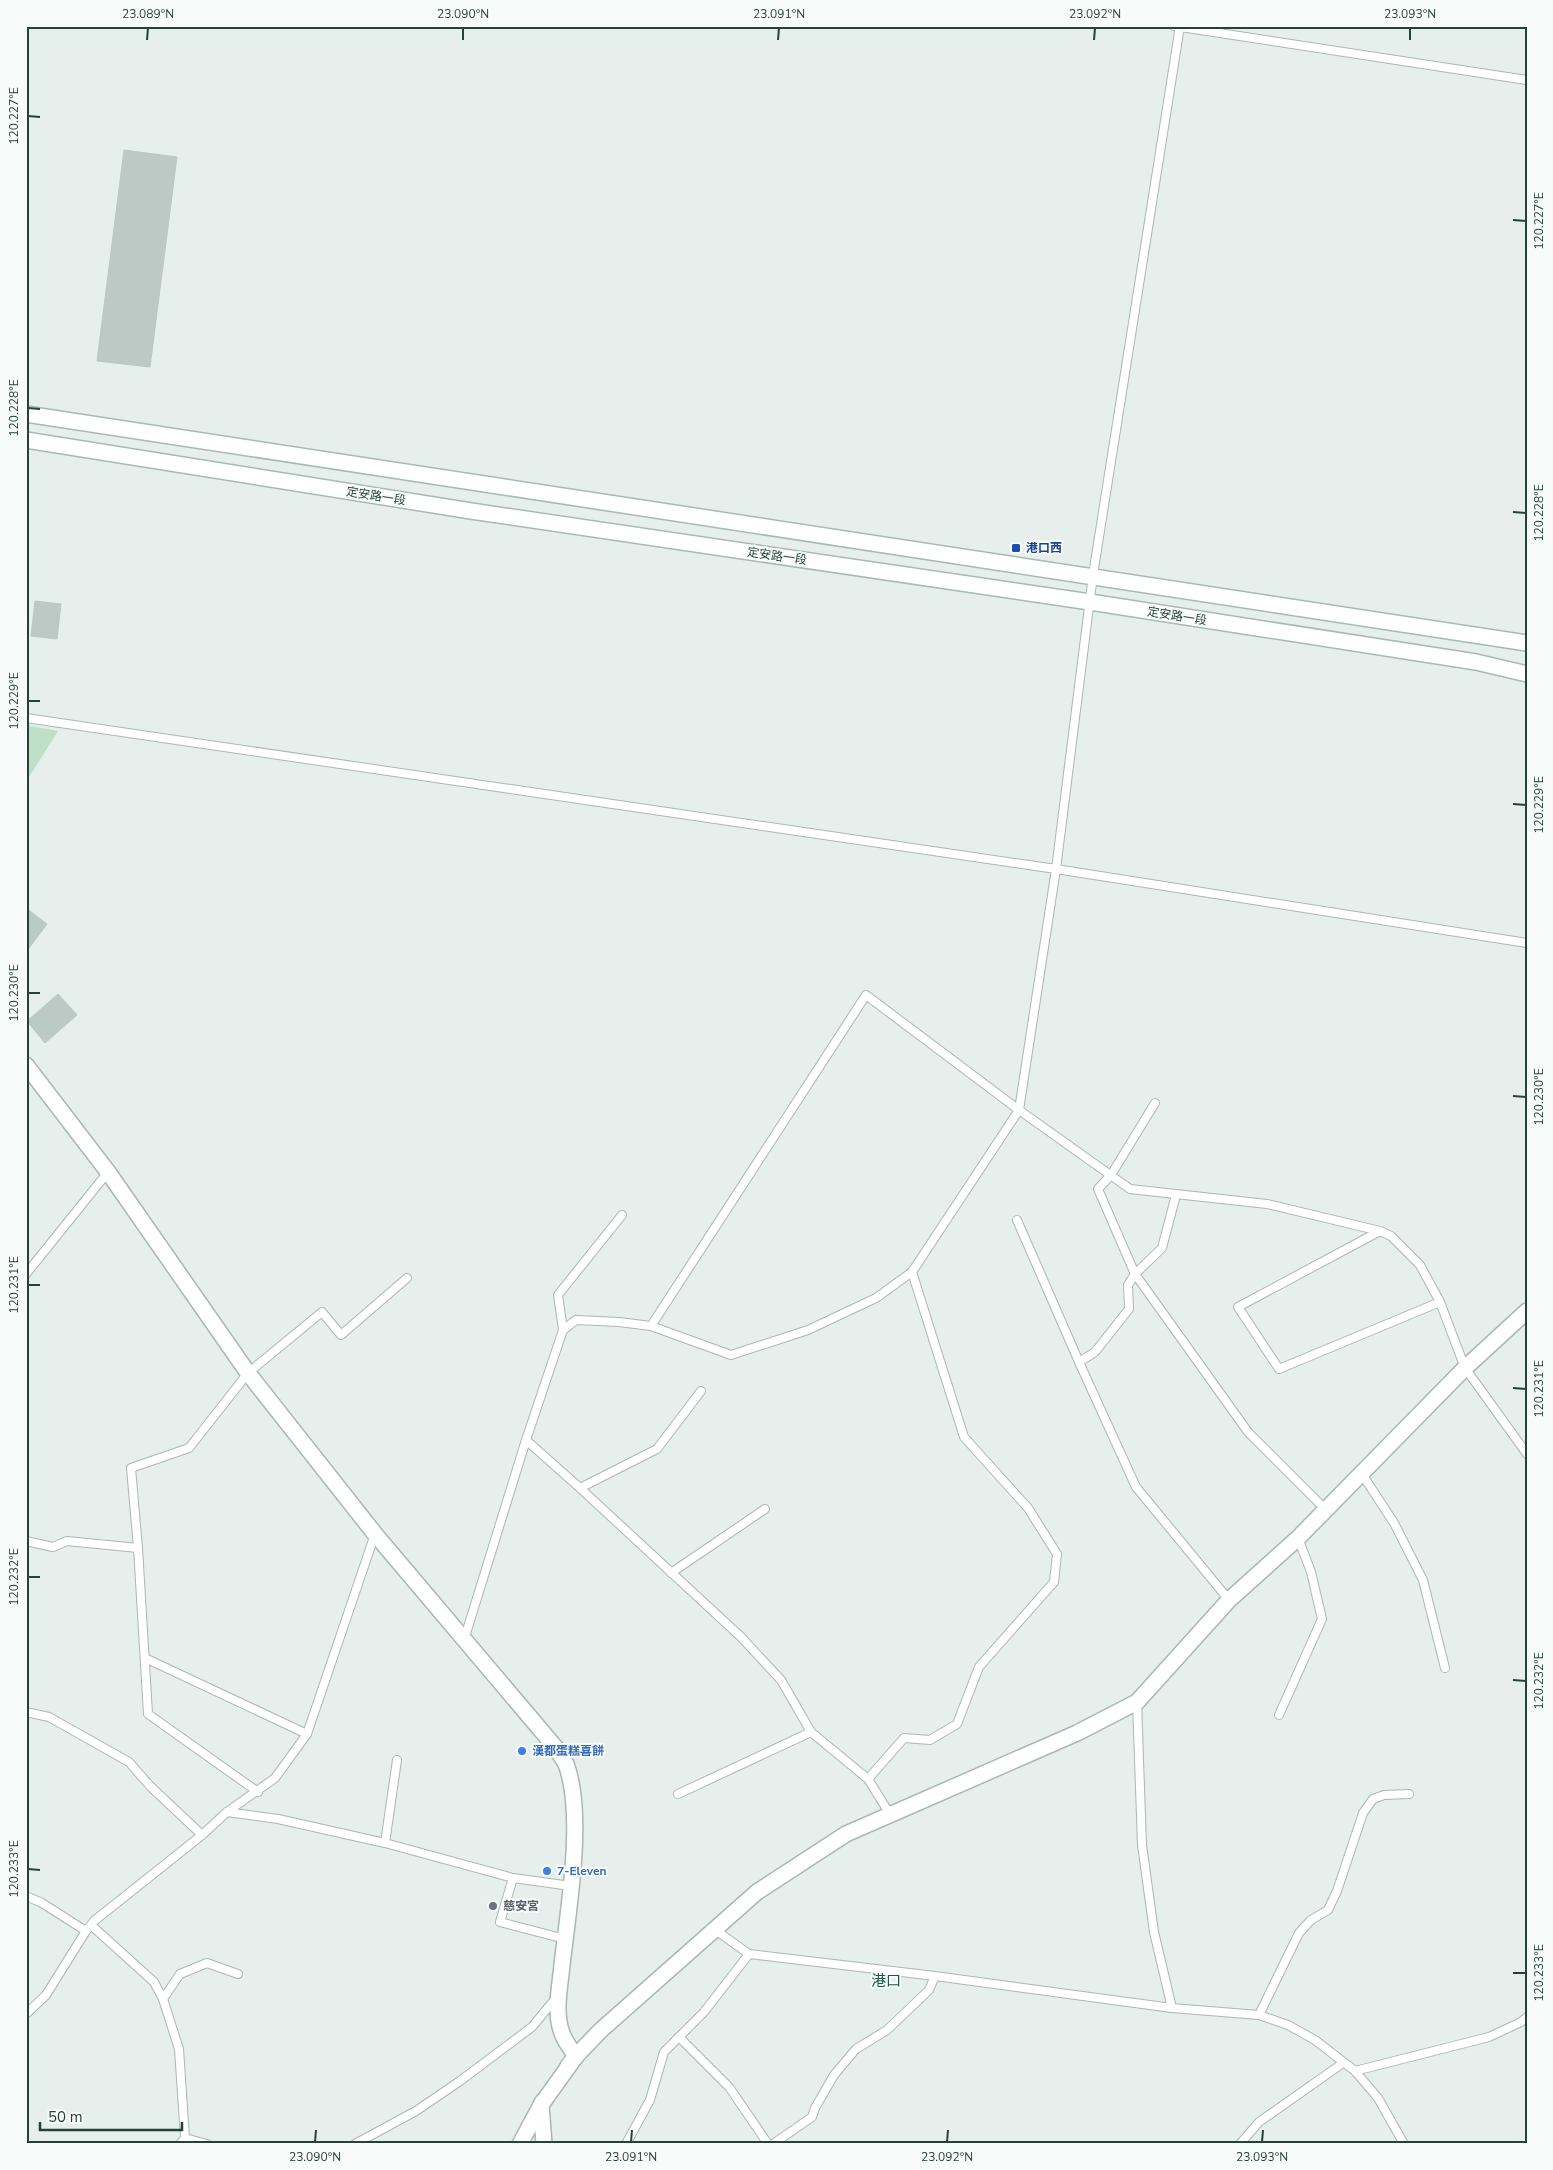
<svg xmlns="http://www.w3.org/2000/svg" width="1553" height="2170" viewBox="0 0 1553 2170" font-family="'Nunito Sans','Noto Sans TC',sans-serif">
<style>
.green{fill:#bfe0c8}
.building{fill:#bbcac4;stroke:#b8c9c2}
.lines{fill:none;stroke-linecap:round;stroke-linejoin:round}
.service-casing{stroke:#a8b8b2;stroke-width:10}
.minor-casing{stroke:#a8b8b2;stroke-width:18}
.tertiary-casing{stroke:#a8b8b2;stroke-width:18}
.secondary-casing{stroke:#a4bbb3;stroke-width:18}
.service{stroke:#fff;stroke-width:8}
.minor{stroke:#fff;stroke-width:15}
.tertiary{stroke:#fff;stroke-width:15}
.secondary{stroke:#fff;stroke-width:15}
.ticks{fill:none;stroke:#24423a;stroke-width:2}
.transit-dot{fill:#1a4fb4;stroke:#f7fbf9;stroke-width:2}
.shop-dot{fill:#3f7fe0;stroke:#f7fbf9;stroke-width:2}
.worship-dot{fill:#6b7280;stroke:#f7fbf9;stroke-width:2}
.labels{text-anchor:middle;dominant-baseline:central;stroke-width:4;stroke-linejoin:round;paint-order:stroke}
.street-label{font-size:12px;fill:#24423a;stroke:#f7fbf9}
.transit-label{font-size:12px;font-weight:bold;fill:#164399;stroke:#f7fbf9;text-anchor:start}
.shop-label{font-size:12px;font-weight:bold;fill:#366cbe;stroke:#f7fbf9;text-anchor:start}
.worship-label{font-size:12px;font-weight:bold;fill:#5b616d;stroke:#f7fbf9;text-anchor:start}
.quarter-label{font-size:15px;fill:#1f5548;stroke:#f7fbf9}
.neatline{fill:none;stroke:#24423a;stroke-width:2}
.ticks-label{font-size:12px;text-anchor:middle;fill:#24423a}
</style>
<rect width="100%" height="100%" fill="#e6efeb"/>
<!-- green -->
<path class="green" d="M26,725L58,731L26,782Z"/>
<!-- building -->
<g class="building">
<path d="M124,150L177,157L150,367L97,361Z"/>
<path d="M35,601L61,604L57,639L31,636Z"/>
<path d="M26,908L47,924L26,952Z"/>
<path d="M58,994L77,1015L45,1043L27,1021Z"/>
</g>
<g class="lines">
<defs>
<g id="service">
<path d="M1174,26L1527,80"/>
<path d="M26,718L1056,869L1527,943"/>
<path d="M1155,1103L1111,1175L1098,1189L1135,1274L1248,1432L1325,1509"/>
<path d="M1017,1220L1079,1362L1136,1487L1229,1600"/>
<path d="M1380,1231L1238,1307L1279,1369L1440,1302"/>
<path d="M26,1274L108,1172"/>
<path d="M651,1326L866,995L1019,1110L1130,1189L1267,1204L1380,1231L1391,1236L1420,1265L1440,1302L1465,1368L1527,1454"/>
<path d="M563,1330L558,1295L622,1215"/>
<path d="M1079,1362L1095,1352L1129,1309L1128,1285L1135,1274L1162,1248L1176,1195"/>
<path d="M526,1440L580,1488L741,1637L781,1680L811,1732L868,1779L891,1816"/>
<path d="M1362,1474L1394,1523L1423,1580L1445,1668"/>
<path d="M580,1488L657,1449L701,1391"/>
<path d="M26,1541L53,1547L67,1541L138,1548"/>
<path d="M671,1573L765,1509"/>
<path d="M464,1640L526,1440L563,1330L576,1320L619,1322L651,1326L731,1355L808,1330L876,1298L912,1272L1019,1110L1056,869L1093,575L1180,26"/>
<path d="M145,1658L307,1734"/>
<path d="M1137,1702L1142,1845L1154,1932L1172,2008"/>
<path d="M26,1712L49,1717L129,1762L150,1786L202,1835"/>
<path d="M1279,1715L1322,1619L1311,1572L1298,1538"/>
<path d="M868,1779L904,1738L930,1740L957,1724L979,1667L1054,1582L1057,1554L1028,1508L964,1437L912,1272"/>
<path d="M258,1792L148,1714L138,1548L131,1468L189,1448L248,1373L322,1312L341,1335L407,1278"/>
<path d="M678,1794L811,1732"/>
<path d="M227,1812L278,1819L385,1843L513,1878L571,1886"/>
<path d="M385,1843L397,1760"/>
<path d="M513,1878L500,1922L565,1939"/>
<path d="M26,1896L42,1903L86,1931"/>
<path d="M91,1925L154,1982L163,1999"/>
<path d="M714,1929L749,1954L935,1976L1172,2008L1259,2015L1288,2025L1315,2040L1355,2071L1378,2098L1404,2144"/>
<path d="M26,2014L46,1995L86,1931L94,1921L202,1835L227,1812L275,1778L307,1734L375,1534"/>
<path d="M1259,2015L1299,1933L1311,1920L1328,1910L1337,1891L1363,1813L1373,1799L1384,1795L1409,1794"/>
<path d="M679,2037L729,2087L768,2144"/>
<path d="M1355,2071L1489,2037L1521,2022L1527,2017"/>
<path d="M185,2138L207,2144"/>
<path d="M180,2144L185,2138L179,2049L163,1999L180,1974L207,1963L238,1974"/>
<path d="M355,2144L416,2111L460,2081L532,2027L556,1998"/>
<path d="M626,2144L650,2100L664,2052L704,2012L749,1954"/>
<path d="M773,2144L812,2117L815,2108L834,2075L856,2049L887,2030L929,1990L935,1976"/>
<path d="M1240,2144L1259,2122L1343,2063"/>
</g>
<g id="minor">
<path d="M26,1065L108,1172L248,1373L375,1534L556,1748C559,1753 563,1759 566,1764C585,1814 568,1911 562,1965C560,1986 554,2013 562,2033C565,2042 570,2048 576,2056L568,2066"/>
<path d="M543,2101L541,2105L544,2144"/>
</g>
<path id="tertiary" d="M520,2144L541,2105L576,2056L601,2030L757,1892L846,1834L1077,1733L1137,1702L1229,1600L1298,1538L1465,1368L1527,1311"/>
<g id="secondary">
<path d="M26,414L1527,643"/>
<path d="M26,440L471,511L1090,602L1476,662L1527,674"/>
</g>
</defs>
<!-- service casing -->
<use href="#service" class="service-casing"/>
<!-- minor casing -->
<use href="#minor" class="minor-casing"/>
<!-- tertiary casing -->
<use href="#tertiary" class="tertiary-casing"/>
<!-- secondary casing -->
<use href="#secondary" class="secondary-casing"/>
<!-- service -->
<use href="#service" class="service"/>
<!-- minor -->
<use href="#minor" class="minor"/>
<!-- tertiary -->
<use href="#tertiary" class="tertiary"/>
<!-- secondary -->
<use href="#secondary" class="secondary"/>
</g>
<!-- ticks -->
<path class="ticks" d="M147,40L148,28M463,40V28M778,40L779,28M1094,40L1095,28M1410,40V28M28,116L40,117M1513,220L1526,221M28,408L40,409M1513,512L1526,513M28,701H40M1513,804L1526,805M28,993H40M1513,1096L1526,1097M28,1285H40M1513,1388L1526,1389M28,1577H40M1513,1680L1526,1681M28,1869L40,1870M1513,1973H1526M315,2142L316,2130M631,2142L632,2130M947,2142L948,2130M1262,2142L1263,2130"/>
<!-- markers -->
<rect class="transit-dot" x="1011" y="543" width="10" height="10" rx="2.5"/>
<g class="shop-dot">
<circle cx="522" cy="1751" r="5"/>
<circle cx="547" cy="1871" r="5"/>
</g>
<circle class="worship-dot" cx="493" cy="1906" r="5"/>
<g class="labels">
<!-- street labels -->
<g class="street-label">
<text transform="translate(376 496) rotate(9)">定安路一段</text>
<text transform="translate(777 556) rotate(8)">定安路一段</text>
<text transform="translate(1177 616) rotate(9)">定安路一段</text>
</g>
<!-- transit labels -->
<g class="transit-label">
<text x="1026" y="548">港口西</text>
</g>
<!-- shop labels -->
<g class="shop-label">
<text x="532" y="1751">漢都蛋糕喜餅</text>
<text x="557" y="1871">7-Eleven</text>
</g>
<!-- worship labels -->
<g class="worship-label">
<text x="503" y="1906">慈安宮</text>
</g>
<!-- quarter labels -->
<g class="quarter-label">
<text x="886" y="1981">港口</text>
</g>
</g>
<!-- border -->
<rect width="1553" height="2170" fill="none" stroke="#f7fbf9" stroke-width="55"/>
<!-- scale -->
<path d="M40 2122v8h142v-8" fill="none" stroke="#24423a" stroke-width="2.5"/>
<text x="48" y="2122" font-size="15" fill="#24423a" stroke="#f7fbf9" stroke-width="4" paint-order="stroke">50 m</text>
<rect x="28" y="28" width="1498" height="2114" class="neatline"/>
<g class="ticks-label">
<text x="148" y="18">23.089°N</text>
<text x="463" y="18">23.090°N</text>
<text x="779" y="18">23.091°N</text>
<text x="1095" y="18">23.092°N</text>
<text x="1410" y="18">23.093°N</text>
<text transform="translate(14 116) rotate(-90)" y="4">120.227°E</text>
<text transform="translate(1539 221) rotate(-90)" y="4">120.227°E</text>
<text transform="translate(14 408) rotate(-90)" y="4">120.228°E</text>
<text transform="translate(1539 513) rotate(-90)" y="4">120.228°E</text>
<text transform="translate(14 701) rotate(-90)" y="4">120.229°E</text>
<text transform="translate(1539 805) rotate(-90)" y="4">120.229°E</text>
<text transform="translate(14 993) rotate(-90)" y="4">120.230°E</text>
<text transform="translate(1539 1097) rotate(-90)" y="4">120.230°E</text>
<text transform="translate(14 1285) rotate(-90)" y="4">120.231°E</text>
<text transform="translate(1539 1389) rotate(-90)" y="4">120.231°E</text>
<text transform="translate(14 1577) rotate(-90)" y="4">120.232°E</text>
<text transform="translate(1539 1681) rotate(-90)" y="4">120.232°E</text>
<text transform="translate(14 1869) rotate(-90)" y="4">120.233°E</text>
<text transform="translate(1539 1973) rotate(-90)" y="4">120.233°E</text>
<text x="315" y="2161">23.090°N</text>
<text x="631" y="2161">23.091°N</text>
<text x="947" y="2161">23.092°N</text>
<text x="1262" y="2161">23.093°N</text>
</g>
</svg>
